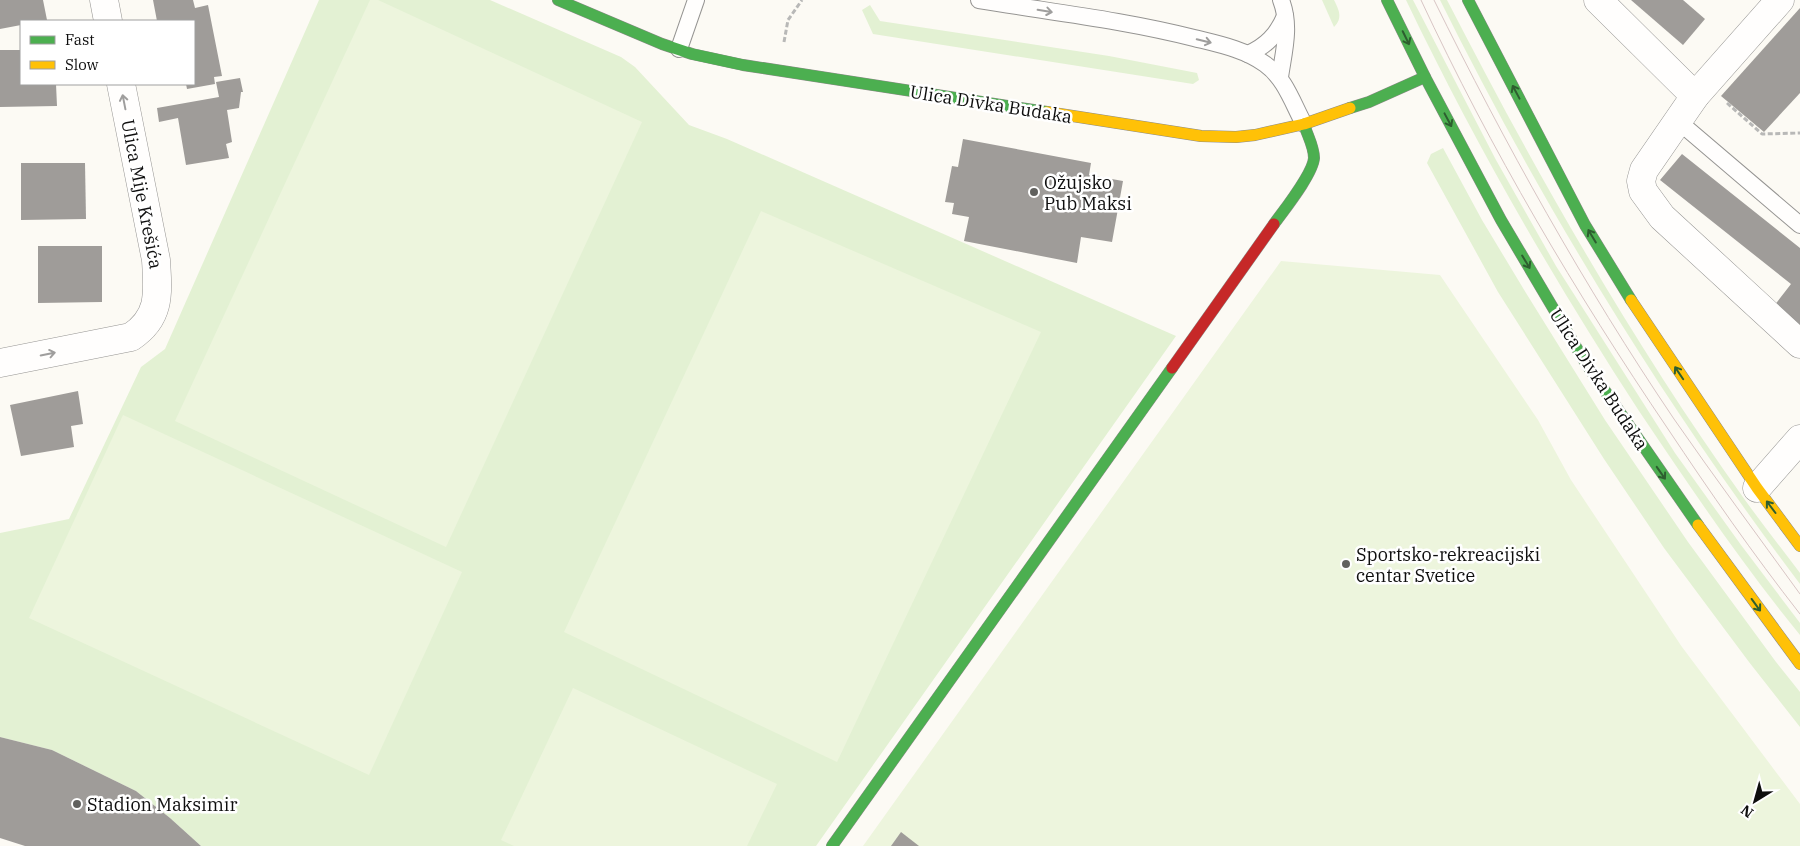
<svg xmlns="http://www.w3.org/2000/svg" width="1800" height="846" viewBox="0 0 1800 846" font-family="'IBM Plex Serif',serif">
<style>
.green{fill:#e3f1d3}
.pitch{fill:#edf5dd}
.building{fill:#9f9c99}
.lines{fill:none;stroke-linecap:round;stroke-linejoin:round}
.lane-casing{stroke:#959492;stroke-width:18}
.street-casing{stroke:#959492;stroke-width:29}
.fast-casing{stroke:#8c8b88;stroke-width:12}
.slow-casing{stroke:#8c8b88;stroke-width:12}
.jam-casing{stroke:#8c8b88;stroke-width:12}
.path{stroke:#b8b8b7;stroke-width:3;stroke-dasharray:5 2.5;stroke-linecap:butt}
.lane{stroke:#fffefd;stroke-width:16}
.street{stroke:#fffefd;stroke-width:28}
.fast{stroke:#4caf50;stroke-width:11}
.slow{stroke:#ffc107;stroke-width:11}
.jam{stroke:#c62828;stroke-width:11}
.tram{stroke:#d8c5c4;stroke-width:1}
.oneway{stroke:#9f9e9d}
.oneway2{stroke:#2d5e2f}
.poi-dot{fill:#61615e;stroke:#fff;stroke-width:2}
.labels{text-anchor:middle;dominant-baseline:central;stroke-width:5;stroke-linejoin:round;paint-order:stroke}
.street-label{font-size:18px;fill:#0e0e0e;stroke:#fff}
.poi-label{font-size:18px;fill:#0e0e0e;stroke:#fff;text-anchor:start}
</style>
<rect width="100%" height="100%" fill="#fcfaf4"/>
<!-- green -->
<g class="green">
<path d="M319,0H490L621,57L635,67L689,125L727,139L1176,336L816,846H201L170,818L136,791L52,750L0,737V533L69,519L141,367L165,349Z"/>
<path d="M1322,0H1334C1339,10 1343,18 1334,27Z"/>
<path d="M1406,0H1413L1496,160L1556,266L1675,453L1741,545L1800,623V635C1742,564 1690,487 1639,411C1553,279 1474,142 1406,0Z"/>
<path d="M1440,0H1447C1536,173 1632,342 1745,500C1763,525 1782,549 1800,573V584C1662,401 1542,205 1440,0Z"/>
<path d="M870,5L880,21L1109,56L1197,73L1199,80L1193,84L873,34L862,10Z"/>
<path d="M1443,148L1482,220L1526,293L1605,420L1688,542L1776,662L1800,692V727L1749,662L1664,548L1604,459L1498,292L1427,163L1431,154Z"/>
</g>
<!-- pitch -->
<g class="pitch">
<path d="M370,0H378L642,122L446,547L175,421Z"/>
<path d="M761,211L1041,332L837,762L564,632Z"/>
<path d="M1281,261L1440,275L1538,420L1571,480L1682,647L1800,804V846H863Z"/>
<path d="M123,415L462,572L369,775L29,618Z"/>
<path d="M573,688L777,784L747,846H514L501,840Z"/>
</g>
<!-- building -->
<g class="building">
<path d="M0,0H43L47,20L21,21V25L0,29Z"/>
<path d="M153,0H193L195,8L208,5L222,76L214,77L215,84L187,89L186,84H194V21H157Z"/>
<path d="M1631,0H1683L1705,19L1683,45Z"/>
<path d="M1800,8V93L1764,132L1721,96Z"/>
<path d="M0,50H21V84H56L57,106L0,107Z"/>
<path d="M240,78L243,92H241L239,108L227,110L232,142L226,144L229,158L186,165L178,118L159,122L157,108L219,97L216,82Z"/>
<path d="M963,139L1091,163L1089,175L1123,181L1112,242L1081,237L1077,263L964,241L969,217L952,214L954,203L945,202L952,166L958,167Z"/>
<path d="M1682,154L1800,248V326L1774,306L1791,284L1660,180Z"/>
<path d="M21,163H85L86,219L21,220Z"/>
<path d="M38,246H102V302L38,303Z"/>
<path d="M78,391L83,424L71,426L74,447L21,456L10,405Z"/>
<path d="M0,737L52,750L136,791L170,818L201,846H25L0,838Z"/>
<path d="M901,832L919,846H891Z"/>
</g>
<g class="lines">
<defs>
<g id="lane">
<path d="M979,0C1051,12 1123,20 1194,38C1218,44 1244,49 1265,64C1285,78 1293,104 1304,124"/>
<path d="M679,49L696,0"/>
<path d="M1248,54C1266,46 1277,35 1285,16"/>
<path d="M1280,77C1284,50 1291,26 1281,0"/>
<path d="M1678,121L1800,225"/>
</g>
<g id="street">
<path d="M104,0L108,21"/>
<path d="M1598,0L1695,96"/>
<path d="M1780,0L1695,96L1644,170L1641,181L1643,191L1662,217L1800,344"/>
<path d="M0,363L131,337C161,317 158,293 156,260L121,84"/>
<path d="M1757,488L1800,439"/>
</g>
<g id="fast">
<path d="M558,0L662,44L692,54L743,65L1047,112"/>
<path d="M1387,0L1425,77L1501,220L1585,362L1698,525"/>
<path d="M1468,0L1585,225L1631,300"/>
<path d="M1350,108L1369,102L1425,77"/>
<path d="M1274,224C1284,210 1313,174 1314,158C1314,146 1307,135 1304,124"/>
<path d="M832,846L1172,368"/>
</g>
<g id="slow">
<path d="M1047,112L1201,136L1236,137L1255,135L1304,124L1350,108"/>
<path d="M1631,300L1757,488L1800,546"/>
<path d="M1698,525L1800,664"/>
</g>
<path id="jam" d="M1172,368L1274,224"/>
</defs>
<!-- lane casing -->
<use href="#lane" class="lane-casing"/>
<!-- street casing -->
<use href="#street" class="street-casing"/>
<!-- fast casing -->
<use href="#fast" class="fast-casing"/>
<!-- slow casing -->
<use href="#slow" class="slow-casing"/>
<!-- jam casing -->
<use href="#jam" class="jam-casing"/>
<!-- path -->
<g class="path">
<path d="M784,42L788,20L802,0"/>
<path d="M1727,103L1762,134L1800,133"/>
</g>
<!-- lane -->
<use href="#lane" class="lane"/>
<!-- street -->
<use href="#street" class="street"/>
<!-- fast -->
<use href="#fast" class="fast"/>
<!-- slow -->
<use href="#slow" class="slow"/>
<!-- jam -->
<use href="#jam" class="jam"/>
<!-- tram -->
<g class="tram">
<path d="M1421,0C1491,150 1575,292 1668,429C1710,492 1753,554 1800,614"/>
<path d="M1434,0C1505,144 1584,286 1674,419C1715,478 1758,536 1800,594"/>
</g>
</g>
<!-- one-way arrows -->
<defs><path id="oneway-shaft" d="M-6 0H5M1.5-3L5.5 0L1.5 3" fill="none" stroke-width="1.6" stroke-linecap="round" stroke-linejoin="round" transform="scale(1.25)"/></defs>
<g class="oneway">
<use href="#oneway-shaft" transform="translate(1045 11) rotate(9)"/>
<use href="#oneway-shaft" transform="translate(1204 41) rotate(14)"/>
<use href="#oneway-shaft" transform="translate(124 102) rotate(-101)"/>
<use href="#oneway-shaft" transform="translate(48 354) rotate(-11)"/>
</g>
<g class="oneway2">
<use href="#oneway-shaft" transform="translate(1406 38) rotate(64)"/>
<use href="#oneway-shaft" transform="translate(1516 92) rotate(-118)"/>
<use href="#oneway-shaft" transform="translate(1448 120) rotate(62)"/>
<use href="#oneway-shaft" transform="translate(1592 236) rotate(-121)"/>
<use href="#oneway-shaft" transform="translate(1526 262) rotate(59)"/>
<use href="#oneway-shaft" transform="translate(1679 373) rotate(-124)"/>
<use href="#oneway-shaft" transform="translate(1661 473) rotate(55)"/>
<use href="#oneway-shaft" transform="translate(1771 507) rotate(-127)"/>
<use href="#oneway-shaft" transform="translate(1756 605) rotate(54)"/>
</g>
<!-- markers -->
<g class="poi-dot">
<circle cx="1034" cy="192" r="5"/>
<circle cx="1346" cy="564" r="5"/>
<circle cx="77" cy="804" r="5"/>
</g>
<g class="labels">
<!-- street labels -->
<g class="street-label">
<text transform="translate(991 104) rotate(9)">Ulica Divka Budaka</text>
<text transform="translate(142 194) rotate(79)">Ulica Mije Krešića</text>
<text transform="translate(1599 379) rotate(57)">Ulica Divka Budaka</text>
</g>
<!-- poi labels -->
<g class="poi-label">
<text x="1044" y="182">Ožujsko<tspan x="1044" dy="21">Pub Maksi</tspan></text>
<text x="1356" y="554">Sportsko-rekreacijski<tspan x="1356" dy="21">centar Svetice</tspan></text>
<text x="87" y="804">Stadion Maksimir</text>
</g>
</g>
<!-- legend -->
<rect x="20" y="20" width="175" height="65" fill="#ffffff" stroke="#9f9f9f"/>
<rect x="30" y="36" width="25" height="8" fill="#4caf50" stroke="#9f9f9f"/>
<text x="65" y="45" font-size="15" fill="#0e0e0e">Fast</text>
<rect x="30" y="61" width="25" height="8" fill="#ffc107" stroke="#9f9f9f"/>
<text x="65" y="70" font-size="15" fill="#0e0e0e">Slow</text>
<!-- north arrow -->
<g transform="translate(1755 801) rotate(217)" stroke="#ffffff" stroke-width="4" paint-order="stroke">
<path d="M0-4L9 19L0 12L-9 19Z" fill="#0e0e0e"/>
<text y="-8" font-size="14" font-weight="bold" text-anchor="middle" fill="#0e0e0e">N</text>
</g>
</svg>
